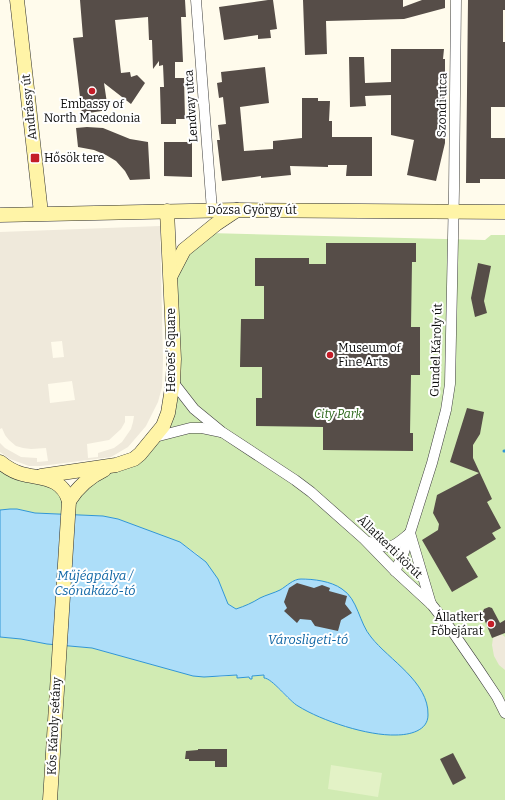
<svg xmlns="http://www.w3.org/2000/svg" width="505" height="800" viewBox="0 0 505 800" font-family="Bitter,serif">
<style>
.green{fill:#d1ebb3}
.pitch{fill:#e3f2c6}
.plaza{fill:#efe9db;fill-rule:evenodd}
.water{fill:#addef9;stroke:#3096d5}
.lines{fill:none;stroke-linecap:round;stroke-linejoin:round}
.stream{stroke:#3096d5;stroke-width:3}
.building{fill:#564d48}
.street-casing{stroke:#3f3f3f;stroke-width:11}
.secondary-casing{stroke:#2e2e2e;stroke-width:15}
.street{stroke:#fff;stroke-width:10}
.secondary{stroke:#fff4a7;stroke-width:14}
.poi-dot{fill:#c41d28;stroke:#fff;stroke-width:1.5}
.labels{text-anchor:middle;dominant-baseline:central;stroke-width:4;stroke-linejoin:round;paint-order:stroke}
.poi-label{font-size:12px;fill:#0c0c0c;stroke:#fff;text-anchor:start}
.street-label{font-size:12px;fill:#0c0c0c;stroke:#fff}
.park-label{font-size:12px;font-style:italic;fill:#2b6719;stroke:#fff}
.water-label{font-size:13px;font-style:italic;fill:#0f66a5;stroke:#fff}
</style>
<rect width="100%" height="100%" fill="#fffbec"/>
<!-- green -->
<path class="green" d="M209,233L485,240L491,235H505V800H0V637L21,639L47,644L92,648L193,676L220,677L237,675V678L249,677L250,679H252L251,676L264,675C266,677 269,678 271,681C280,689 288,700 298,706C328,724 376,738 411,733L423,693C409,671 388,657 372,638C361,626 357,610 350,597C340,584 315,577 299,579C292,580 287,586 281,590C267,598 251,605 236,609L228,604L218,579L197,554L180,542L118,519L103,516L35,513L17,509L0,510V462L67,493L125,462L168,413L170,277L187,256Z"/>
<!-- pitch -->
<path class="pitch" d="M331,765L382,773L378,797L328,789Z"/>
<!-- plaza -->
<g class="plaza">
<path d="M160,226L163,360L162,387L158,402L146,426L128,447L111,457L41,466H29L10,459L0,452V443L5,448L21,457L37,458V462L48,461L46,448L31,449L23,448L16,446L9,440L5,435L2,428L0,429V232ZM62,341L64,357L53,358L51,342ZM72,381L75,400L50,403L48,384ZM125,416H134L133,422L131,429L122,442L114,448L98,453V457L88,458L87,444L109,440L121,429L125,422Z"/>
<path d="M501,634L505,637V670L499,665L494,656L492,645L493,638Z"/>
</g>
<!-- water -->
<path class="water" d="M10,509H17L35,513L103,516L118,519L180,542L206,562L218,579L228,604L236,609C245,606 252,603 260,598C266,595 274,593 280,590C287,586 293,579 301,579C313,579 331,581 342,589C358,599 359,623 371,637C389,660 429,682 428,715C428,731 409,735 396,735C368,736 322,721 298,706C289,701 272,678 264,678V675L252,676V679H250L249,677L237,678V675L204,677L193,676L92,648L47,644L21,639L0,637V510Z"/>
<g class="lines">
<!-- stream -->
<path class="stream" d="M504,451H505"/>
</g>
<!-- building -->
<g class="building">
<path d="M80,0H185L186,17H181L183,62H175V78H184L185,119H176V124H161L160,87H164L163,65L159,66V61L153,69L152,40H149L148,17L115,20L121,73L130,72L131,77L137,75L145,83L131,104L104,83L108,110L82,114L73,38L83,37Z"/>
<path d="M268,0H273L277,29L270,30L271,38L258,39V35L224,40L219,7Z"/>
<path d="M303,0H403V7L422,0H445V8L404,19L326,21L327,54L305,55Z"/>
<path d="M468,0H505V10H503V42H505V107H491V138H505V179H480V183H466Z"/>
<path d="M391,49H444L443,59H445V143L436,181L407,175L414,140L391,135V95L365,96L366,106L350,107L349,57H364L365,83L391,82Z"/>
<path d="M265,67L269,103L240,107L244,151L273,149V141L302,138V98H318V101H330L329,121H332V137H372V176H346L347,165H328V167L290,166L291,175L261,178V176L222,181L217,140H220L218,125L226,124L223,97L219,98L217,83L222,82L221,72Z"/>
<path d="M87,127L103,128L130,139L148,142L150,179L130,180L125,171L116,161L106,155L94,150L78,147L76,128Z"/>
<path d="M164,142H192V177L164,176Z"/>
<path d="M326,243H416V262H412L411,327H420V375H411L410,433H413V451L323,450V427L256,426V398H262V367H240L241,319H264V286H255V258H309V264H326Z"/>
<path d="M478,263L491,266L484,301L487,313L475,317L471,298Z"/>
<path d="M467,408L484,412L480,434L473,445V458L492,499L487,502L501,528L492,533L496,539L466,557L478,577L452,592L422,540L438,530L439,524L433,513L437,495L479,473L450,462Z"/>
<path d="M297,583L314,588L322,585L330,588L329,591L347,596L345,604L352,613L341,620L338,631L315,626L311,620L300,619L297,623L284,611L287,608L284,602L289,588Z"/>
<path d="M489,607L492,608L500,623L505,620V633L492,638L482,614L484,609Z"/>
<path d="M198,749H227V767H215V761H189V759H185L186,751L198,750Z"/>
<path d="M453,753L466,778L453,785L440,759Z"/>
</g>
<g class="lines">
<defs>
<g id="street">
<path d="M196,0L212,210"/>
<path d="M173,382L194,409L222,432L295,480L311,492L364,539L395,571L432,605L450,628L479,670L497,697L505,713"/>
<path d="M155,437L190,428H202L221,432"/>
<path d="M410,533L431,604"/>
<path d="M370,542C391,551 393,547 410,533"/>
<path d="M395,571L403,555L432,463L446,410L450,384L454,190L456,0"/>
</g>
<g id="secondary">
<path d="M17,0L41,213"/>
<path d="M0,215L237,210L505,212"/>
<path d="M171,275L184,250L216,224L237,210"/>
<path d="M0,462C6,467 14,472 22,474C42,479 62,477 69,501L50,800"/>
<path d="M41,476L116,465L134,459L140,454L163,426L168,413L173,382L174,359L167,211"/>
<path d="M69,501C78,487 89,477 104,470"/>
</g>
</defs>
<!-- street casing -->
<use href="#street" class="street-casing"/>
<!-- secondary casing -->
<use href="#secondary" class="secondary-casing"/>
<!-- street -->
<use href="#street" class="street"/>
<!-- secondary -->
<use href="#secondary" class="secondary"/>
</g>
<!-- markers -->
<g class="poi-dot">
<circle cx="92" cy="91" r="4"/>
<rect x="30" y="153" width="10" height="10" rx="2"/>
<circle cx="330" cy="355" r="4"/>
<circle cx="491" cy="624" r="4"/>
</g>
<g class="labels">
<!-- poi labels -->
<g class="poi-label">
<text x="92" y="104" text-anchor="middle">Embassy of<tspan x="92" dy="14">North Macedonia</tspan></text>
<text x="44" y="158">Hősök tere</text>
<text x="338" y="348">Museum of<tspan x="338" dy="14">Fine Arts</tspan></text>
<text x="483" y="617" text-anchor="end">Állatkert<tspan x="483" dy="14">Főbejárat</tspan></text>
</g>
<!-- street labels -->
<g class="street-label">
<text transform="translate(442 105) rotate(-89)">Szondi utca</text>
<text transform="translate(191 106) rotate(-94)">Lendvay utca</text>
<text transform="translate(29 107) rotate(-96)">Andrássy út</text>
<text x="252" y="210">Dózsa György út</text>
<text transform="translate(171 350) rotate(-90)">Heroes' Square</text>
<text transform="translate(436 350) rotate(-88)">Gundel Károly út</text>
<text transform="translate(390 547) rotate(44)">Állatkerti körút</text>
<text transform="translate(54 726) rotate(-87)">Kós Károly sétány</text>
</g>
<!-- park labels -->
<g class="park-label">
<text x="338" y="414">City Park</text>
</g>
<!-- water labels -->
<g class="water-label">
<text x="95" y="575">Műjégpálya /<tspan x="95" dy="15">Csónakázó-tó</tspan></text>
<text x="308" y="639">Városligeti-tó</text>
</g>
</g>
</svg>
